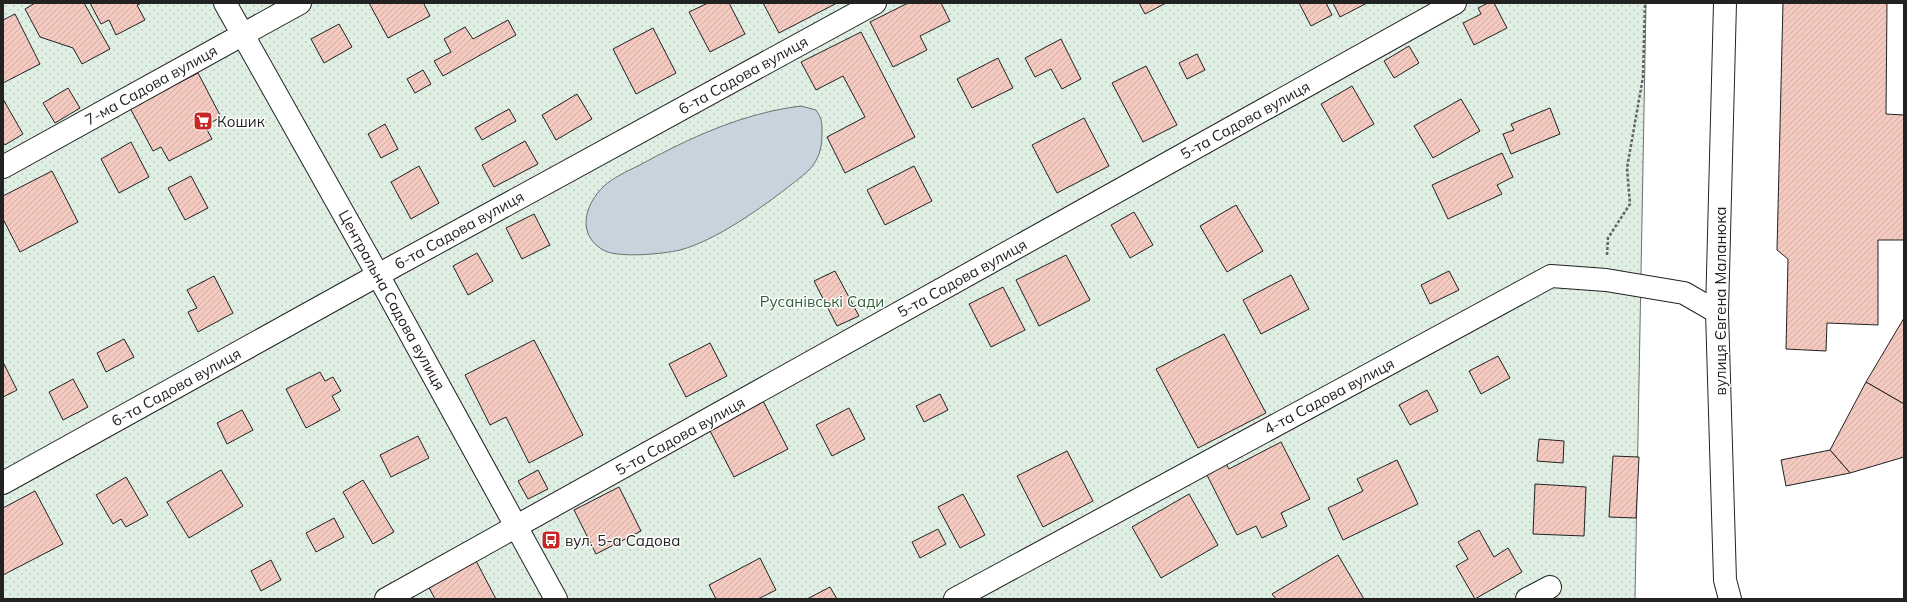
<svg xmlns="http://www.w3.org/2000/svg" width="1907" height="602" viewBox="0 0 1907 602" font-family="Mulish,sans-serif">
<style>
.park{fill:url(#park-dots);stroke:#6f6f6f}
.water{fill:#c7d3dd;stroke:#6f6f6f}
.building{fill:url(#building-hatch);stroke:#222}
.lines{fill:none;stroke-linecap:round;stroke-linejoin:round}
.street-casing{stroke:#222;stroke-width:24}
.secondary-casing{stroke:#222;stroke-width:24}
.path{stroke:#646464;stroke-width:2.5;stroke-dasharray:3 2;stroke-linecap:butt}
.street{stroke:#fff;stroke-width:22}
.secondary{stroke:#fff;stroke-width:22}
.labels{text-anchor:middle;dominant-baseline:central;stroke-width:3;stroke-linejoin:round;paint-order:stroke}
.street-label{font-size:15px;fill:#222;stroke:#fff}
.poi-label{font-size:15px;fill:#222;stroke:#fff;text-anchor:start}
.park-label{font-size:15px;fill:#2f5e38;stroke:#fff}
</style>
<defs>
<pattern id="park-dots" width="8" height="8" patternUnits="userSpaceOnUse"><rect width="8" height="8" fill="#e0efe3"/><path d="M2 2h.1M6 6h.1" fill="none" stroke="#c0cdc2" stroke-width="1.8" stroke-linecap="round"/></pattern>
<pattern id="building-hatch" width="6" height="6" patternUnits="userSpaceOnUse"><rect width="6" height="6" fill="#f3c9c0"/><path d="M-1 1l2-2M0 6l6-6M5 7l2-2" fill="none" stroke="#d0aca5"/></pattern>
</defs>
<rect width="100%" height="100%" fill="#fff"/>
<!-- park -->
<path class="park" d="M3,3H1646L1635,599H3Z"/>
<!-- water -->
<path class="water" d="M801,106L816,110C822,118 822,123 822,133C822,160 812,169 792,184C763,207 715,241 680,250C663,254 621,258 605,251C576,236 584,205 604,186C613,178 627,171 638,166C689,138 743,113 801,106Z"/>
<!-- building -->
<g class="building">
<path d="M35,3H84L110,49L82,64L73,48L40,37L25,9Z"/>
<path d="M90,3H142L137,5L145,20L116,35L109,20L101,24Z"/>
<path d="M369,3H425L424,4L430,16L388,38Z"/>
<path d="M708,3H729L745,34L710,52L689,12Z"/>
<path d="M763,3H837L779,33Z"/>
<path d="M908,3H941L950,21L920,36L927,50L893,67L870,22Z"/>
<path d="M1139,3H1166L1145,14Z"/>
<path d="M1299,3H1326L1332,15L1311,26Z"/>
<path d="M1333,3H1367L1340,17Z"/>
<path d="M1488,3H1494L1507,28L1474,45L1463,23L1481,14L1478,8Z"/>
<path d="M1783,3H1887L1886,114L1904,115V240H1878V325L1827,323L1826,351L1786,349L1788,259L1777,250Z"/>
<path d="M15,14L40,64L3,83V20Z"/>
<path d="M508,20L516,35L443,76L434,61L451,52L444,39L465,27L473,39Z"/>
<path d="M339,24L352,47L324,63L311,39Z"/>
<path d="M653,28L676,73L636,94L613,49Z"/>
<path d="M861,32L915,137L845,173L827,137L865,117L843,76L816,90L801,62Z"/>
<path d="M1061,39L1081,79L1062,89L1051,69L1035,77L1025,58Z"/>
<path d="M1409,46L1419,63L1394,78L1384,61Z"/>
<path d="M1197,54L1205,70L1187,79L1179,63Z"/>
<path d="M998,58L1013,88L972,108L957,79Z"/>
<path d="M1146,66L1177,125L1143,142L1112,83Z"/>
<path d="M423,70L431,84L415,93L407,79Z"/>
<path d="M198,73L221,117L205,126L212,139L169,161L161,147L153,151L130,108Z"/>
<path d="M1352,86L1374,124L1343,142L1321,104Z"/>
<path d="M68,88L80,108L55,123L43,103Z"/>
<path d="M577,94L592,119L556,140L542,115Z"/>
<path d="M3,99L23,134L5,145L3,142Z"/>
<path d="M1461,99L1480,131L1433,158L1414,126Z"/>
<path d="M1550,108L1560,134L1511,154L1503,134L1514,130L1511,124Z"/>
<path d="M509,109L516,121L482,140L475,128Z"/>
<path d="M1084,118L1109,166L1057,193L1032,145Z"/>
<path d="M385,124L398,149L381,158L368,134Z"/>
<path d="M525,141L538,164L494,187L482,165Z"/>
<path d="M131,142L149,177L119,193L101,159Z"/>
<path d="M1502,153L1513,177L1497,185L1502,194L1448,219L1432,185Z"/>
<path d="M419,166L439,203L411,219L391,182Z"/>
<path d="M914,166L932,201L885,225L867,190Z"/>
<path d="M52,171L78,222L20,252L3,219V196Z"/>
<path d="M191,176L208,208L185,220L168,188Z"/>
<path d="M1236,205L1263,251L1227,272L1200,226Z"/>
<path d="M1134,212L1153,245L1130,258L1111,225Z"/>
<path d="M534,214L550,245L522,259L506,228Z"/>
<path d="M477,253L493,281L468,295L453,266Z"/>
<path d="M1066,255L1090,300L1039,326L1016,280Z"/>
<path d="M835,271L859,316L837,326L814,281Z"/>
<path d="M1449,271L1459,290L1430,304L1421,285Z"/>
<path d="M1291,275L1309,309L1261,334L1243,300Z"/>
<path d="M214,276L233,313L198,332L188,312L197,308L187,290Z"/>
<path d="M1003,287L1025,330L991,347L969,304Z"/>
<path d="M1904,318V404L1866,382Z"/>
<path d="M1224,334L1266,413L1198,448L1156,369Z"/>
<path d="M124,339L134,357L106,372L97,353Z"/>
<path d="M534,340L583,435L529,463L506,417L490,425L465,375Z"/>
<path d="M710,343L727,376L686,397L669,364Z"/>
<path d="M1498,356L1510,378L1481,394L1469,371Z"/>
<path d="M3,362L17,390L3,397Z"/>
<path d="M320,372L325,381L333,377L341,391L332,396L340,410L306,428L286,389Z"/>
<path d="M73,379L88,407L63,420L49,392Z"/>
<path d="M1866,382L1904,404V457L1850,473L1830,450Z"/>
<path d="M1427,390L1438,411L1410,425L1399,405Z"/>
<path d="M940,394L948,410L924,422L916,406Z"/>
<path d="M763,401L788,449L734,477L709,429Z"/>
<path d="M849,408L865,439L832,456L816,425Z"/>
<path d="M242,410L253,430L227,444L217,423Z"/>
<path d="M418,436L429,458L391,477L380,455Z"/>
<path d="M1539,439L1564,441L1563,463L1537,461Z"/>
<path d="M1281,442L1310,499L1281,513L1287,526L1262,538L1256,526L1237,535L1206,473L1226,464L1229,469Z"/>
<path d="M1830,450L1850,473L1786,486L1781,460Z"/>
<path d="M1067,451L1093,501L1043,527L1017,476Z"/>
<path d="M1613,456L1639,457L1636,518L1609,517Z"/>
<path d="M1397,460L1418,504L1343,540L1328,508L1363,491L1357,479Z"/>
<path d="M221,470L243,506L189,538L167,502Z"/>
<path d="M538,470L548,489L528,499L518,481Z"/>
<path d="M126,477L148,515L126,527L121,519L113,524L96,495Z"/>
<path d="M363,480L394,532L373,544L343,492Z"/>
<path d="M1535,484L1586,487L1584,536L1533,534Z"/>
<path d="M619,487L641,531L596,554L574,510Z"/>
<path d="M35,491L63,544L3,575V508Z"/>
<path d="M963,494L985,535L960,548L938,507Z"/>
<path d="M1189,494L1218,545L1161,578L1132,527Z"/>
<path d="M334,518L344,537L316,552L306,533Z"/>
<path d="M938,529L946,544L920,558L912,542Z"/>
<path d="M1479,530L1494,557L1508,548L1522,572L1475,599L1456,566L1468,559L1458,542Z"/>
<path d="M1338,555L1364,599H1276L1272,594Z"/>
<path d="M474,557L496,599H435L426,582Z"/>
<path d="M760,558L776,590L758,599H716L709,585Z"/>
<path d="M271,560L281,580L261,591L251,571Z"/>
<path d="M830,587L837,599H807Z"/>
</g>
<g class="lines">
<defs>
<g id="street">
<path d="M1725,3L1717,312L1725,580L1730,599"/>
<path d="M3,167L300,3"/>
<path d="M3,483L378,275L875,3"/>
<path d="M386,599L1455,3"/>
<path d="M955,599L1551,276L1606,280L1684,293L1717,312"/>
<path d="M1527,599L1550,587"/>
</g>
<path id="secondary" d="M225,3L378,275L556,599"/>
</defs>
<!-- street casing -->
<use href="#street" class="street-casing"/>
<!-- secondary casing -->
<use href="#secondary" class="secondary-casing"/>
<!-- path -->
<path class="path" d="M1607,255L1608,238L1630,204L1627,168L1643,77L1645,3"/>
<!-- street -->
<use href="#street" class="street"/>
<!-- secondary -->
<use href="#secondary" class="secondary"/>
</g>
<!-- icons -->
<defs>
<symbol id="supermarket-square" viewBox="-11 -11 22 22"><rect x="-9" y="-9" width="18" height="18" rx="4" fill="#c62828" stroke="#fff"/><path d="M-6-5.5h2.5l.6 2H6L4.5 2H-2.5L-4.4-4H-6ZM-1.5 3.2a1.3 1.3 0 1 0 .1 0ZM3 3.2a1.3 1.3 0 1 0 .1 0Z" fill="#fff"/></symbol>
<symbol id="bus-square" viewBox="-11 -11 22 22"><rect x="-9" y="-9" width="18" height="18" rx="4" fill="#c62828" stroke="#fff"/><path d="M-5-6H5V4H4V6H2V4H-2V6H-4V4H-5ZM-3.5-4V0h7V-4ZM-3.5 1.2v1.5H-2V1.2ZM2 1.2v1.5H3.5V1.2Z" fill="#fff"/></symbol>
</defs>
<g fill-rule="evenodd">
<use href="#supermarket-square" x="192" y="110" width="22" height="22"/>
<use href="#bus-square" x="540" y="529" width="22" height="22"/>
</g>
<g class="labels">
<!-- street labels -->
<g class="street-label">
<text transform="translate(743 75) rotate(-29)">6-та Садова вулиця</text>
<text transform="translate(151 85) rotate(-29)">7-ма Садова вулиця</text>
<text transform="translate(1245 120) rotate(-29)">5-та Садова вулиця</text>
<text transform="translate(459 230) rotate(-29)">6-та Садова вулиця</text>
<text transform="translate(962 278) rotate(-29)">5-та Садова вулиця</text>
<text transform="translate(392 300) rotate(61)">Центральна Садова вулиця</text>
<text transform="translate(1720 301) rotate(-90)">вулиця Євгена Маланюка</text>
<text transform="translate(176 387) rotate(-29)">6-та Садова вулиця</text>
<text transform="translate(1329 396) rotate(-28)">4-та Садова вулиця</text>
<text transform="translate(680 436) rotate(-29)">5-та Садова вулиця</text>
</g>
<!-- poi labels -->
<g class="poi-label">
<text x="217" y="121">Кошик</text>
<text x="565" y="540">вул. 5-а Садова</text>
</g>
<!-- park labels -->
<g class="park-label">
<text x="822" y="301">Русанівські Сади</text>
</g>
</g>
<!-- border -->
<rect width="1907" height="602" fill="none" stroke="#222222" stroke-width="8"/>
</svg>
